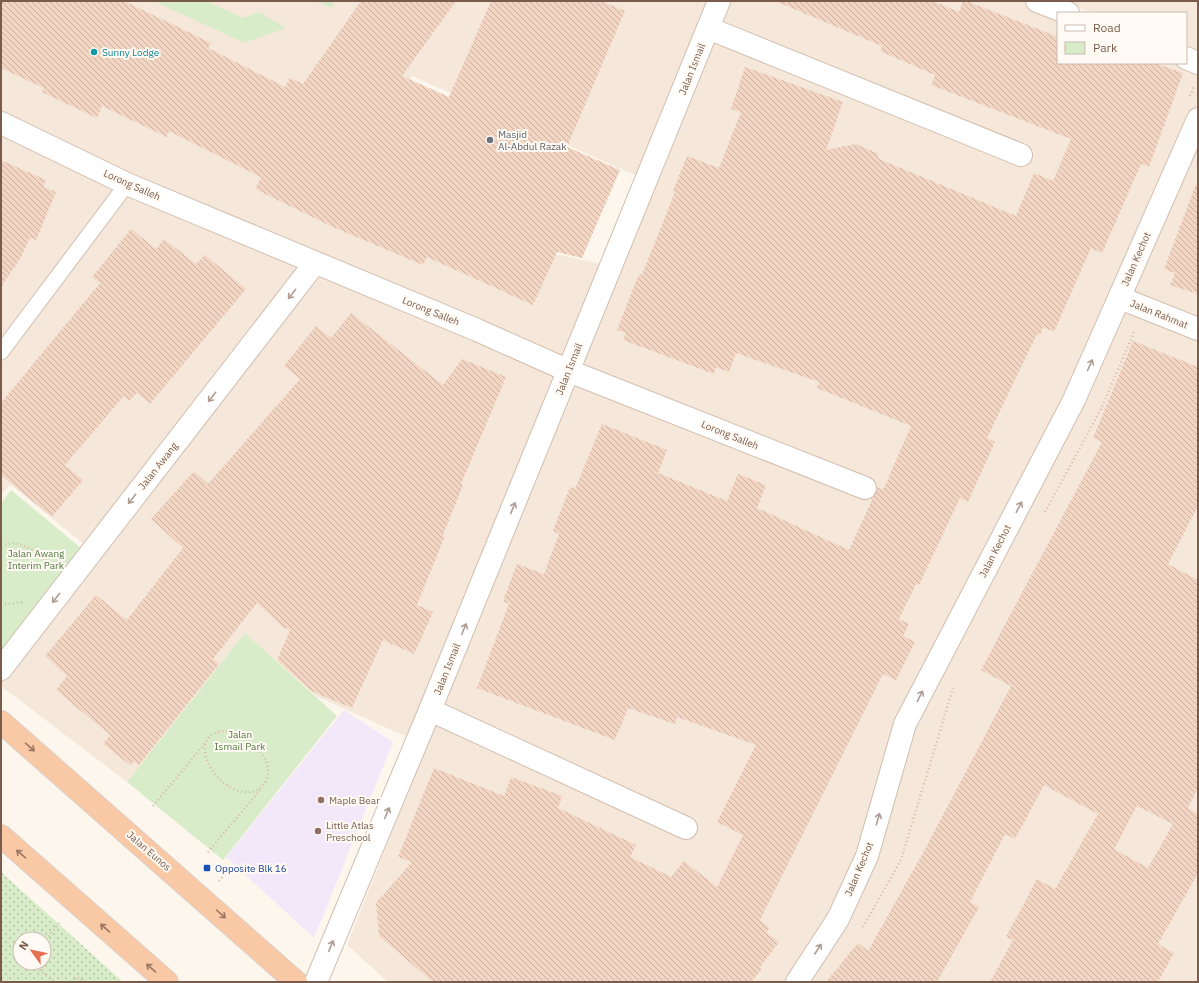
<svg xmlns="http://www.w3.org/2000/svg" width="1199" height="983" viewBox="0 0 1199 983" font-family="'IBM Plex Sans',sans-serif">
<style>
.residential{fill:#f5e8da}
.education{fill:#f3e8fa}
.grass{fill:url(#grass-dots);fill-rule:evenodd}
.park{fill:#d8ecc9}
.building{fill:url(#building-back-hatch);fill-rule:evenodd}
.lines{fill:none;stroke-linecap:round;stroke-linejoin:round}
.service-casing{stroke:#d1beb0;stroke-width:17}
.minor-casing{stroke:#d1beb0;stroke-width:24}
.trunk-casing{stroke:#dad1cd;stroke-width:24}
.path{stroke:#d9b8a5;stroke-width:2.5;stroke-dasharray:1 3;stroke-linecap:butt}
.service{stroke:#fff;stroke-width:15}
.minor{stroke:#fff;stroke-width:22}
.trunk{stroke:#f9c8a4;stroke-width:22}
.oneway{stroke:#af9d94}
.oneway2{stroke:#9a7763}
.culture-dot{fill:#0f9aa8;stroke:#fffaf3;stroke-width:1.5}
.worship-dot{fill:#6b7280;stroke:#fffaf3;stroke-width:1.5}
.education-dot{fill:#8d6e63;stroke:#fffaf3;stroke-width:1.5}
.transit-dot{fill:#1a4fb4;stroke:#fffaf3;stroke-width:1.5}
.labels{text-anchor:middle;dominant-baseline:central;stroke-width:4;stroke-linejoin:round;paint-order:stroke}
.culture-label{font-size:10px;fill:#0d838f;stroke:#fffaf3;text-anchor:start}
.street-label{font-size:10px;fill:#7a5c4d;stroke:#fffaf3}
.worship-label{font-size:10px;fill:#5b616d;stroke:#fffaf3;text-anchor:start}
.park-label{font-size:10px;fill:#537a41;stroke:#fffaf3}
.education-label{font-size:10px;fill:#785e54;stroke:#fffaf3;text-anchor:start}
.transit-label{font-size:10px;fill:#164399;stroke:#fffaf3;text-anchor:start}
</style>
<defs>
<pattern id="grass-dots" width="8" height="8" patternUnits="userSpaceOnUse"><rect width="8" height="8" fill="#d8ecc9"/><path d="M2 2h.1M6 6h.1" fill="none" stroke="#b4c2a5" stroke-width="1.8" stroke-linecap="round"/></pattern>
<pattern id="building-back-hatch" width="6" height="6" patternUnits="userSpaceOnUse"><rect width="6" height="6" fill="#f3d5c3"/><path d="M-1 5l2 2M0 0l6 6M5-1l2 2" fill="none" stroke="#cab0a1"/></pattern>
</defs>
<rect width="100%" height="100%" fill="#fdf6ec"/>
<!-- residential -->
<g class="residential">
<path d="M1,1H708L639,177L412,76L394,112L541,251L601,264L407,737L316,696L245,633L127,782L1,686V678L96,554L10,484L1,496Z"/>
<path d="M723,1H1023L1058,15V63H1184L1198,68V982H388L347,945Z"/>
<path d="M1061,1H1198V53L1186,48V13H1093Z"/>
</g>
<!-- education -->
<path class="education" d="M344,710L393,742L314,938L226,857Z"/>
<!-- grass -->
<path class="grass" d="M1,872L123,982H1ZM20,939H44V963H20Z"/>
<!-- park -->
<g class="park">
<path d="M154,1H206L243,18L259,12L286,28L244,43Z"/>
<path d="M315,1H335L332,8Z"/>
<path d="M11,490L87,553L1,663V503Z"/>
<path d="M245,633L337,716L223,860L127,782Z"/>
</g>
<!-- building -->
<g class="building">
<path d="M1,1H124L211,43L208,48L285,87L290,78L303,84L361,1H456L402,76L449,97L491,1H601L625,11L567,147L620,170L582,258L557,252L533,305L427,257L423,265L333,227L255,189L261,177L169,131L167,137L102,106L97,118L42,92L44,88L1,68Z"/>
<path d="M775,1H932L959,12L963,1H966L1058,37V63H1155L1183,73L1149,167L1141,164L1102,253L1091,248L1054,332L1043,327L1040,335L1037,334L987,438L995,442L968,502L960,498L919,585L916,584L899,619L909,624L903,636L915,642L896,680L883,674L760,920L770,928L766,932L779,942L760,967L762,969L751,982H433L379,936L376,903L412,862L398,857L434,768L504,796L511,777L562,796L558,808L636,845L630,857L671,877L684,861L717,887L743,835L717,822L756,745L677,717L675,724L628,708L615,740L477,688L509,604L503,601L517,564L544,574L559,534L553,531L570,487L575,489L602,424L667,450L658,473L727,501L738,474L766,485L757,508L849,550L878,487L883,490L911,426L817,388L819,382L736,353L729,372L716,367L714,374L623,340L626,333L617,330L639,274L642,275L675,192L673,191L687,156L719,168L741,112L731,109L745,67L843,102L826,150L856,144L877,153L879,159L1016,216L1034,173L1053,181L1071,139L931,85L935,75L880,51L882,46Z"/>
<path d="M1,160L46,180L43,187L56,192L36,240L30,238L21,257L1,287Z"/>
<path d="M1196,184L1198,185V294L1170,285L1175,273L1164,269Z"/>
<path d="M131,229L156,249L164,239L196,264L205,255L246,289L150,404L137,393L129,401L124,396L65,465L83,480L52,517L1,475V403L100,283L92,277Z"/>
<path d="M351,313L443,385L462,359L506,377L461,484L463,485L443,535L445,536L417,605L433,612L414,654L383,640L352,708L311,691L277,660L290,630L283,627L257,603L213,659L219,664L139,765L134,761L130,765L103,744L110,735L56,690L67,676L45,656L96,595L127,620L183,548L151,519L194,471L208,484L300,379L284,366L316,326L331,338Z"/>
<path d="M1133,341L1198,367V506L1168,564L1198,580V788L1188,808L1198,814V873L1158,944L1174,953L1158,982H990L1013,940L1006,937L1037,879L1055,889L1098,814L1044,785L1015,839L1005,834L970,902L979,907L937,982H826L858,943L868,951L924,851L1011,686L981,670L1102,442L1093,438ZM1137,806L1173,824L1148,868L1114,849Z"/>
</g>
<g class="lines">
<defs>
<path id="service" d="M1,352L127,184"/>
<g id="minor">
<path d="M1037,1L1068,13"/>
<path d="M708,28L1021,155"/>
<path d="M1186,58L1198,63"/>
<path d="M1,123L127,184L477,330L569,371L865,488"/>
<path d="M1120,298L1198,329"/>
<path d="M1,669L315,263"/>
<path d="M430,710L686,828"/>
<path d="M316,982L430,710L719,1"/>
<path d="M797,982L838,919L867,856L905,724L1074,400L1198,119"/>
</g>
<g id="trunk">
<path d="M1,722L296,982"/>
<path d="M1,836L167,982"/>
</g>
</defs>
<!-- service casing -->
<use href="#service" class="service-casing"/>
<!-- minor casing -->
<use href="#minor" class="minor-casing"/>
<!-- trunk casing -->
<use href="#trunk" class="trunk-casing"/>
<!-- path -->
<g class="path">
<path d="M1190,96L1194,86"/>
<path d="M1045,512L1101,409L1135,330"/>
<path d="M1,546C21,537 36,553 51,565"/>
<path d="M1,605L22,602"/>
<path d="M227,731C242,734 256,743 264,757C274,773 265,795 244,792C211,788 184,731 227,731Z"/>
<path d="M153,806L206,742"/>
<path d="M208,852L261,789"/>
<path d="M219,881L229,869"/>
<path d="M863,927L901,860L953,688"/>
<path d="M44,943L59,923"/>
<path d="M30,963L55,982"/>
<path d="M72,982L77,977L85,982"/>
</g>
<!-- service -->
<use href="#service" class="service"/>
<!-- minor -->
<use href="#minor" class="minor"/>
<!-- trunk -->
<use href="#trunk" class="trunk"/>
</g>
<!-- one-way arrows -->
<defs><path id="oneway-shaft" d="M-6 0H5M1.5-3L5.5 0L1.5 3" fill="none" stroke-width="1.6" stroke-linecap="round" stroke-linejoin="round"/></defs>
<g class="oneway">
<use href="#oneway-shaft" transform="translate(292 294) rotate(128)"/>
<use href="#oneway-shaft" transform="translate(1090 365) rotate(-66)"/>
<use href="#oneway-shaft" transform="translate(212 397) rotate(128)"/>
<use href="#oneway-shaft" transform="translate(132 499) rotate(128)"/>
<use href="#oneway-shaft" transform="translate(1019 507) rotate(-63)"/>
<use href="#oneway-shaft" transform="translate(513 508) rotate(-68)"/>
<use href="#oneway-shaft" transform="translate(56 598) rotate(128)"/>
<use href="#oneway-shaft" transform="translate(464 629) rotate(-68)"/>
<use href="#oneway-shaft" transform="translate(920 696) rotate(-63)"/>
<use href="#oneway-shaft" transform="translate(387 813) rotate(-67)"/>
<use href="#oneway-shaft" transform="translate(878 819) rotate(-74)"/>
<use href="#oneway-shaft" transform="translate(331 946) rotate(-67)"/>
<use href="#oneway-shaft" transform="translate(818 949) rotate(-57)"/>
</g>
<g class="oneway2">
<use href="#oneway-shaft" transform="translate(30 747) rotate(41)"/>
<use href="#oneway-shaft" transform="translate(21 854) rotate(-139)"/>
<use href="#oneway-shaft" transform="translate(221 914) rotate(42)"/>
<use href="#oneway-shaft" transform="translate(105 928) rotate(-139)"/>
<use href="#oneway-shaft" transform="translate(151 968) rotate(-139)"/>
</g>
<!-- markers -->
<circle class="culture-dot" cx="94" cy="52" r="4"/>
<circle class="worship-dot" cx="490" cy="140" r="4"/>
<g class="education-dot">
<circle cx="321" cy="800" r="4"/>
<circle cx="318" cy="831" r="4"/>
</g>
<rect class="transit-dot" x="203" y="864" width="8" height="8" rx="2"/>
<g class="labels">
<!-- culture labels -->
<g class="culture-label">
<text x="102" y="52">Sunny Lodge</text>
</g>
<!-- street labels -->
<g class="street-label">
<text transform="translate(692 69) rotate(-68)">Jalan Ismail</text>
<text transform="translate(132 185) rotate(24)">Lorong Salleh</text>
<text transform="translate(1136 259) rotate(-66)">Jalan Kechot</text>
<text transform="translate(431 311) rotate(22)">Lorong Salleh</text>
<text transform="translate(1159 314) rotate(22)">Jalan Rahmat</text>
<text transform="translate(569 369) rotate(-68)">Jalan Ismail</text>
<text transform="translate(730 435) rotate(22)">Lorong Salleh</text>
<text transform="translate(158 466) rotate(-52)">Jalan Awang</text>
<text transform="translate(995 551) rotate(-63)">Jalan Kechot</text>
<text transform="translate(447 669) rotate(-68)">Jalan Ismail</text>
<text transform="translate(149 851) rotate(41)">Jalan Eunos</text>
<text transform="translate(859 869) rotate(-67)">Jalan Kechot</text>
</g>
<!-- worship labels -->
<g class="worship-label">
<text x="498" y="134">Masjid<tspan x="498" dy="12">Al-Abdul Razak</tspan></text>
</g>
<!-- park labels -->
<g class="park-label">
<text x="36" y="553">Jalan Awang<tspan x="36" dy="12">Interim Park</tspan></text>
<text x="240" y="734">Jalan<tspan x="240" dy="12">Ismail Park</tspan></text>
</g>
<!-- education labels -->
<g class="education-label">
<text x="329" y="800">Maple Bear</text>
<text x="326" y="825">Little Atlas<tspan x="326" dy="12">Preschool</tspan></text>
</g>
<!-- transit labels -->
<g class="transit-label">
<text x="215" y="868">Opposite Blk 16</text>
</g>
</g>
<!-- border -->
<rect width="1199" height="983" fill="none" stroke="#7a5c4d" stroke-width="4"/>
<!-- legend -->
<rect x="1057" y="12" width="130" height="52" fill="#fffaf3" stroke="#cabbb1"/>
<rect x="1065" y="25" width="20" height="6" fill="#ffffff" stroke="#cabbb1"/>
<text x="1093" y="32" font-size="12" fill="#7a5c4d">Road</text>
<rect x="1065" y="42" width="20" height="12" fill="#d8ecc9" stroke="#cabbb1"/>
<text x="1093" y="52" font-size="12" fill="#7a5c4d">Park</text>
<!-- north arrow -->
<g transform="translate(32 951) rotate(303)"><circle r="19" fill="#fffaf3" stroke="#cabbb1"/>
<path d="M0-3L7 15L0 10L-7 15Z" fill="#e76f51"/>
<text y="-6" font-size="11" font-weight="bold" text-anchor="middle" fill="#7a5c4d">N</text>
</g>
</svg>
